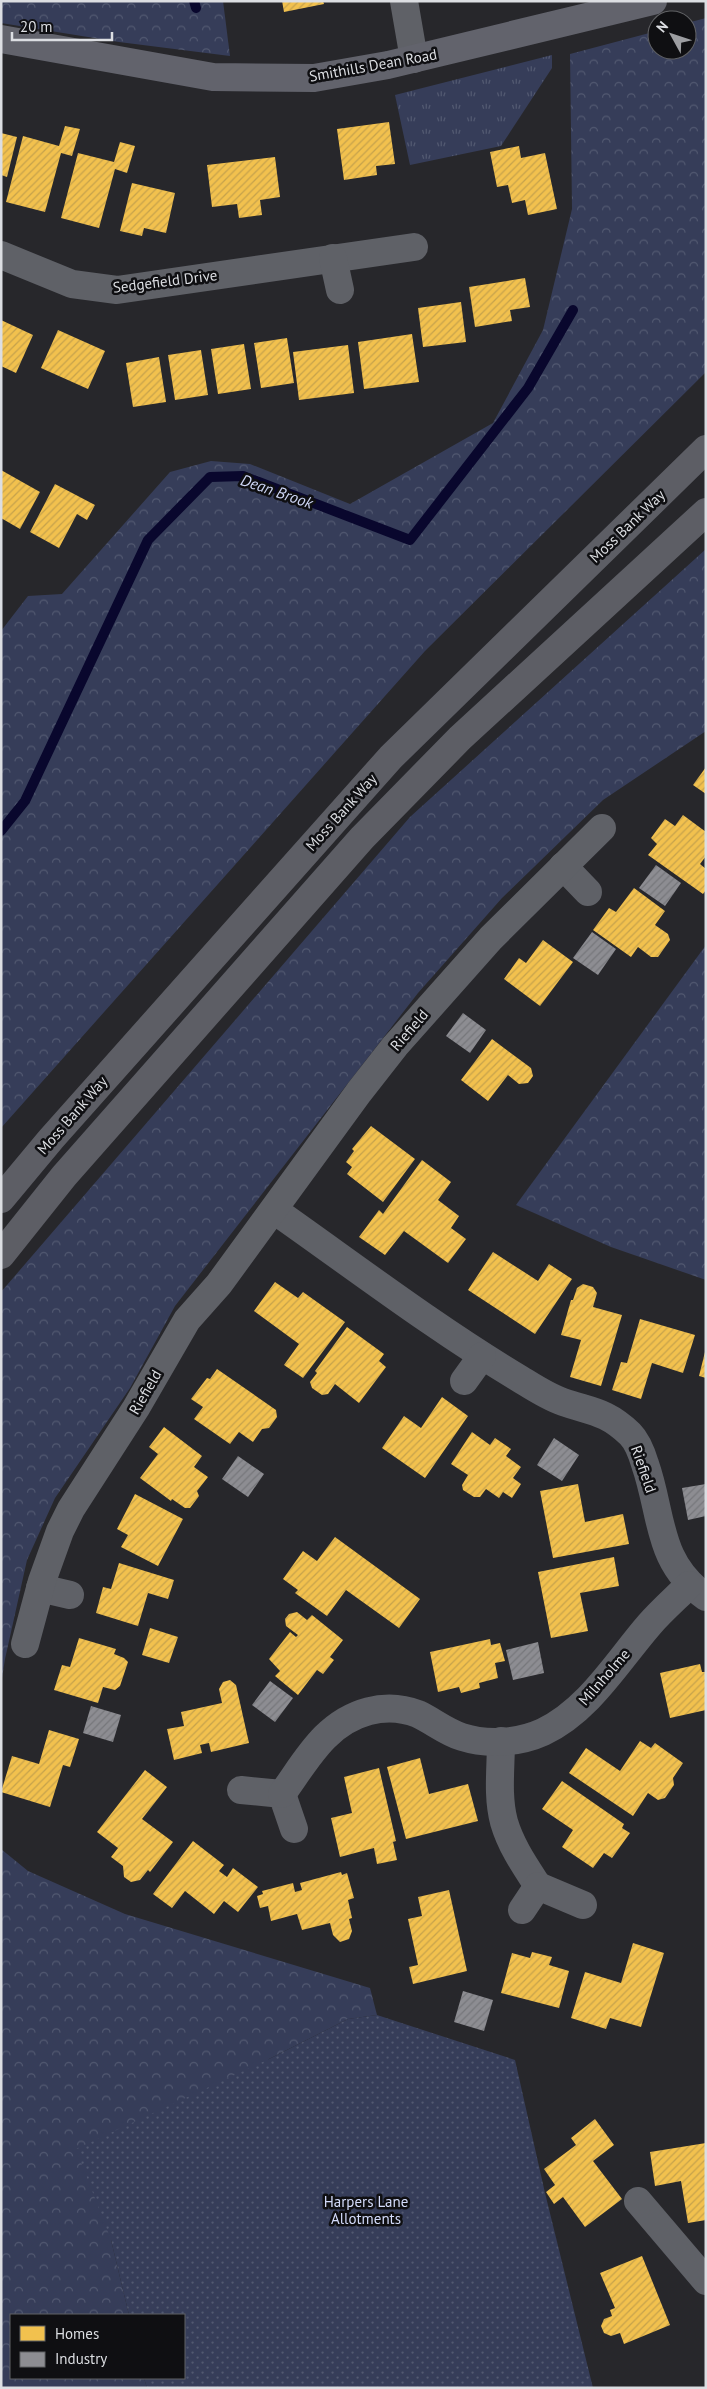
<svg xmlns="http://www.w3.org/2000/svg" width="707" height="2389" viewBox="0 0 707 2389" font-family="'PT Sans',sans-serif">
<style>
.grass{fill:url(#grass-tufts)}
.forest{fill:url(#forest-crowns)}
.park{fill:url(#park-dots)}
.homes{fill:url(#homes-hatch)}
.industry{fill:url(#industry-hatch)}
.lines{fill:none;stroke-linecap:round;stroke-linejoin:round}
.stream{stroke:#09072d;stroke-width:10}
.street{stroke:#5f6167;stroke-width:28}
.secondary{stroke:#62636c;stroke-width:28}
.highway{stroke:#5d5e65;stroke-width:28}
.labels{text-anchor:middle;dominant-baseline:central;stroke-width:5;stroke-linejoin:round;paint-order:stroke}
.street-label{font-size:15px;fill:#dcdee2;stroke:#0f0f12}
.park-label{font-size:15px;fill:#d4dcfb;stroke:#0f0f12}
.water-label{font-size:16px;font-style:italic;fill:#ced6f5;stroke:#0f0f12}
</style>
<defs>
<pattern id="grass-tufts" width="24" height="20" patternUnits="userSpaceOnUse" patternTransform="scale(1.25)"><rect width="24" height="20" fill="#363d59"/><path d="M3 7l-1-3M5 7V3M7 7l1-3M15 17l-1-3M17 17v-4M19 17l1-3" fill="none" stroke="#525971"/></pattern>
<pattern id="forest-crowns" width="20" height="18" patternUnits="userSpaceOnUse" patternTransform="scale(1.25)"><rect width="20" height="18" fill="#363d59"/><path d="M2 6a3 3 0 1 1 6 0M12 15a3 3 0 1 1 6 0" fill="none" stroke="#525971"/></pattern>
<pattern id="park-dots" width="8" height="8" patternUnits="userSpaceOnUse" patternTransform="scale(1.25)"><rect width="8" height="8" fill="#363d59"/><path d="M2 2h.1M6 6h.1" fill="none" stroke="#525971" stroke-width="1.8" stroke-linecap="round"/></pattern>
<pattern id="homes-hatch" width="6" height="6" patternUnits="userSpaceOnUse" patternTransform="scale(1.25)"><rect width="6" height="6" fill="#f2c14e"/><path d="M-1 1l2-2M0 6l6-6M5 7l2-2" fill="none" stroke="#c6a24c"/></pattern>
<pattern id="industry-hatch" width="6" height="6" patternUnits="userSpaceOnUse" patternTransform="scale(1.25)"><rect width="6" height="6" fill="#8d8d92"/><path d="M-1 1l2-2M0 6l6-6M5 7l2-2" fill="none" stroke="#76777b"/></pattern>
</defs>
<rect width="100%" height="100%" fill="#27272b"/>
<!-- grass -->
<path class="grass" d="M552,55V68L501,146L410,165L395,95Z"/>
<!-- forest -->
<g class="forest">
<path d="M1,1H223L230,56L119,42L1,23Z"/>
<path d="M706,18V372L425,651L1,1128V631L28,596L62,594L170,472L211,461L250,464L350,504L493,423L543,330L572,209L570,54L657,31V50H687V23Z"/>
<path d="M706,549V731L603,800L502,898L418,993L175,1306L130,1388L55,1498L27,1560L5,1659L1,1684V1292L410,817Z"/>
<path d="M706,945V1280L611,1247L516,1205Z"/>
<path d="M1,1849L28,1871L125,1914L370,1988L377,2015L348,2019L269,2059L111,2240L129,2315H11V2378H144L147,2388H1Z"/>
</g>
<!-- park -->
<path class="park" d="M377,2015L515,2060L545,2193L593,2388H147L144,2378H184V2315H129L111,2240L76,2149L269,2059L348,2019Z"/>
<!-- homes -->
<g class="homes">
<path d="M282,1H323L324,4L284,12Z"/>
<path d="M389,122L395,164L376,166L377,175L344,180L337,129Z"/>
<path d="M65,126L80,129L72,156L61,153L45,212L6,202L23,136L59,146Z"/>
<path d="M1,133L17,137L7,177L1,175Z"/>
<path d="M120,142L135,146L127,173L115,169L99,228L61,218L78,153L114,162Z"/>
<path d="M519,146L521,158L545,153L557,209L528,215L525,200L512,203L508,185L497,187L490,152Z"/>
<path d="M275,157L280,197L260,200L262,215L239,218L237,204L212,207L207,165Z"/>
<path d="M132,183L175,193L166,233L144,228L142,236L120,231Z"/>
<path d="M525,278L530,307L510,310L512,321L475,327L469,287Z"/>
<path d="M461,302L466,342L423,347L418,308Z"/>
<path d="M1,320L33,335L16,373L1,366Z"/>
<path d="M58,330L105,351L88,389L41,368Z"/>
<path d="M412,334L419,382L364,389L358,342Z"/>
<path d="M287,338L294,383L261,388L254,343Z"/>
<path d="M244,344L251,389L218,394L211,349Z"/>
<path d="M348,345L354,393L299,400L293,352Z"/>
<path d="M201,350L208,395L175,400L168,355Z"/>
<path d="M159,357L166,402L133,407L126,363Z"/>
<path d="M1,470L40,492L20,529L1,518Z"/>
<path d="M55,484L95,505L87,520L77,514L59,548L30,532Z"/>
<path d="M706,767V794L693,785Z"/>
<path d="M683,815L706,832V856L700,864L706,869V890L703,894L648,855L657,844L651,838L665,819L675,826Z"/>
<path d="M634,888L665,911L655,925L668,934L670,940L658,957H651L638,947L631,957L593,930L609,908L616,912Z"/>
<path d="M543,940L573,962L540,1006L504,979L519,958L526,963Z"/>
<path d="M492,1039L531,1068L533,1076L528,1083L519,1084L508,1075L488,1101L461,1080Z"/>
<path d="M371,1126L415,1159L383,1202L347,1174L352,1167L346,1162L354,1151L352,1149Z"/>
<path d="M422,1160L451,1182L438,1200L459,1216L451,1228L466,1239L448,1263L404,1231L385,1255L359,1237L379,1210L383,1214Z"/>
<path d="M493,1252L538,1281L549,1264L572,1279L535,1334L468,1290Z"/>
<path d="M275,1282L298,1298L303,1292L345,1322L303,1378L284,1365L299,1344L254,1311Z"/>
<path d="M583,1284L593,1287L597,1293L593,1307L622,1315L601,1386L570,1377L581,1340L561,1335L571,1300H573L577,1288Z"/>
<path d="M640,1319L695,1335L683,1373L652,1363L641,1399L612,1390L621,1362L627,1363Z"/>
<path d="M347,1327L384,1354L379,1361L386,1367L359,1403L335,1384L328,1394L322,1395L312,1388L310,1382L317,1373L315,1371Z"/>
<path d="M705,1352H706V1378L699,1376Z"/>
<path d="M217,1369L276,1410L277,1417L269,1428L262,1429L253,1442L239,1432L230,1444L194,1419L203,1407L191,1399L207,1378L210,1379Z"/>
<path d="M442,1397L468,1416L425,1478L382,1448L404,1416L421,1428Z"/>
<path d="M164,1427L202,1456L194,1467L208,1477L197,1491L199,1496L190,1508H185L172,1499L171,1501L140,1478L158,1454L149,1447Z"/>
<path d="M472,1432L490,1445L495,1438L511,1449L506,1456L521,1467L513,1478L521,1484L512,1498L503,1492L499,1498L486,1489L480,1497H474L463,1490L462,1485L468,1475L451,1464Z"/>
<path d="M578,1484L585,1522L623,1514L629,1544L553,1558L540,1491Z"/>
<path d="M135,1494L183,1519L158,1566L121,1547L128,1535L117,1529Z"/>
<path d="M335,1537L420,1599L399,1628L346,1590L327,1616L295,1593L298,1590L283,1579L303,1551L317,1561Z"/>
<path d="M614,1557L619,1586L580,1593L588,1631L551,1638L538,1572Z"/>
<path d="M119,1563L174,1580L168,1599L148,1593L138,1626L96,1613L103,1587L111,1589Z"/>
<path d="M297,1612L307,1620L312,1615L343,1640L330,1657L334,1660L323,1674L317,1670L298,1695L275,1676L280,1671L269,1659L290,1632L296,1637L298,1635L286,1626L285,1619L289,1614Z"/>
<path d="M150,1628L178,1637L169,1663L142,1655Z"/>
<path d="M79,1638L116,1649L114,1654L124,1658L128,1662L120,1686L115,1690L103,1687L98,1703L54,1690L62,1665L70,1667Z"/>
<path d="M490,1639L491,1645L500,1643L505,1661L495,1663L498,1678L479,1683L480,1688L461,1693L459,1687L438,1692L430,1652Z"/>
<path d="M700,1664L702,1672H706V1710L670,1718L660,1673Z"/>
<path d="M230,1680L236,1685L249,1743L211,1752L209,1743L200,1745L202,1753L174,1760L167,1729L184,1726L181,1712L222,1703L219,1689L223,1682Z"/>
<path d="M49,1730L79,1739L70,1767L63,1765L50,1807L1,1792L12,1756L39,1764Z"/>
<path d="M640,1741L651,1748L655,1743L683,1763L673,1778L674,1785L665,1798L658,1800L648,1793L633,1816L569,1773L586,1748L620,1771Z"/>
<path d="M420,1758L429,1794L468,1784L478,1821L406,1839L387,1767Z"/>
<path d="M379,1768L396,1841L393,1842L397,1860L377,1864L374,1848L340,1857L331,1818L352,1813L344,1777Z"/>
<path d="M145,1770L167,1787L142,1819L173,1842L150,1872L148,1870L140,1880L131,1882L124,1877L123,1866L111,1857L118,1848L97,1832Z"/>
<path d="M562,1781L624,1824L622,1828L630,1833L612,1858L604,1853L593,1868L562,1847L573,1830L542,1809Z"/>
<path d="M193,1841L224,1865L219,1871L227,1877L233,1868L258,1887L238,1912L224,1901L214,1914L185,1891L172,1908L153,1894Z"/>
<path d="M341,1872L342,1875L347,1873L354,1898L348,1900L352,1918L349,1919L352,1931L349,1939L340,1942L333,1935L330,1923L302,1930L297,1914L271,1921L268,1906L260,1908L257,1896L263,1894L262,1891L293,1883L295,1892L302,1890L300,1883Z"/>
<path d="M449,1890L467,1971L413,1984L409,1967L418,1965L408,1919L422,1916L418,1897Z"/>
<path d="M633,1943L664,1953L641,2027L610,2018L606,2029L571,2018L585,1972L621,1983Z"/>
<path d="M532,1952L552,1957L549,1965L569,1971L559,2008L501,1993L512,1953L530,1958Z"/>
<path d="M595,2119L614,2145L593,2161L622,2199L585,2227L563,2197L554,2204L546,2192L555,2185L544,2169L576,2145L571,2138Z"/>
<path d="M706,2143V2220L688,2223L681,2181L655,2186L650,2152Z"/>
<path d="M642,2256L670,2325L624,2344L620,2333L611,2336L604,2333L601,2326L604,2319L612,2316L610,2310L615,2308L600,2273Z"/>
</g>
<!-- industry -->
<g class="industry">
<path d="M656,865L681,883L665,906L639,888Z"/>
<path d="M592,932L616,949L598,975L573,958Z"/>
<path d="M463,1013L486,1030L470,1053L446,1036Z"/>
<path d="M554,1438L579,1455L562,1481L537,1465Z"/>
<path d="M238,1456L264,1474L248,1497L222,1479Z"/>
<path d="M706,1484V1516L688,1520L682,1488Z"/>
<path d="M538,1642L544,1673L513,1680L506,1650Z"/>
<path d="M270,1681L293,1698L275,1722L252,1705Z"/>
<path d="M91,1706L121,1715L113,1742L83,1733Z"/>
<path d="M463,1991L493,2000L484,2031L454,2022Z"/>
</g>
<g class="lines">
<!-- stream -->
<g class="stream">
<path d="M194,1L196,8"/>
<path d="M1,831L25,801L148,540L210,477L243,476L410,540L528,388L573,310"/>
</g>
<!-- street -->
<g class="street">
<path d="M404,1L414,59"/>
<path d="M1,255L72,284L117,290L414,247"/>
<path d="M333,258L340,290"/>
<path d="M563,866L588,892"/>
<path d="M274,1210C355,1267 435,1328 520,1379C533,1387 548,1397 563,1402C592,1412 606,1411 630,1434C638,1442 642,1454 645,1464C663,1515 656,1562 706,1597"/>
<path d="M464,1381L482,1356"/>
<path d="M40,1588L70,1595"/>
<path d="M25,1644L42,1581L60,1531L71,1509L136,1408L187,1320L219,1284L359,1092L395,1046L491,938L602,828"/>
<path d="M501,1741C501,1767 497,1796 504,1822C511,1846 525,1866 538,1886"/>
<path d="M241,1790L282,1794L294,1829"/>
<path d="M282,1794C296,1775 308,1754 325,1737C350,1712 385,1701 418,1714C433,1721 446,1732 462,1737C487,1745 519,1743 543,1732C589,1710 617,1662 649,1625C661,1611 676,1598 689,1585"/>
<path d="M522,1910L538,1886L583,1905"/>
<path d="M638,2201L706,2281"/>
</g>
<!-- secondary -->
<path class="secondary" d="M1,39L213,77L314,78L388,65L653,1"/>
<!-- highway -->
<g class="highway">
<path d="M1,1199L51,1139L391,757L706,449"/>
<path d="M1,1255L64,1176L362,838L460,738L706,512"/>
</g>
</g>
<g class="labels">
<!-- street labels -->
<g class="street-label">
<text transform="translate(373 65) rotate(-10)">Smithills Dean Road</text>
<text transform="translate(165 281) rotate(-7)">Sedgefield Drive</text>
<text transform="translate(627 526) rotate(-44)">Moss Bank Way</text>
<text transform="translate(341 812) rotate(-48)">Moss Bank Way</text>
<text transform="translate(409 1030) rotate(-49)">Riefield</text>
<text transform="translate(72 1115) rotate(-49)">Moss Bank Way</text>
<text transform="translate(145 1392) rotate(-60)">Riefield</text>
<text transform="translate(644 1469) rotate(71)">Riefield</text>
<text transform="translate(604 1677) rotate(-49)">Milnholme</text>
</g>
<!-- park labels -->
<g class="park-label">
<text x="366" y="2201">Harpers Lane<tspan x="366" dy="17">Allotments</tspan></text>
</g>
<!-- water labels -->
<g class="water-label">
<text transform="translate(277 491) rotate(19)">Dean Brook</text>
</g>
</g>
<!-- border -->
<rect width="707" height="2389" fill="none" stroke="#dcdee2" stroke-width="5"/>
<!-- legend -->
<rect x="10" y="2314" width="175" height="65" fill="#0f0f12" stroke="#616265"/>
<rect x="20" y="2326" width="25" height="15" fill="#f2c14e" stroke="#616265"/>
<text x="55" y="2339" font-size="15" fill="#dcdee2">Homes</text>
<rect x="20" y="2352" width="25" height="15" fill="#8d8d92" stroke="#616265"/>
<text x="55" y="2364" font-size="15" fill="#dcdee2">Industry</text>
<!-- north arrow -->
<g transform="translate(672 35) rotate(310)"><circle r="24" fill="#0f0f12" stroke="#616265"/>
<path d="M0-4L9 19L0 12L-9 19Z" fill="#9d9ea2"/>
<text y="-8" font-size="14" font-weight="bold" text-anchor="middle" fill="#dcdee2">N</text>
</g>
<!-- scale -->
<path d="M12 32v8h100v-8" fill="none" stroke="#dcdee2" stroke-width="2.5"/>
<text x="20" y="32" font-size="15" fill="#dcdee2" stroke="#0f0f12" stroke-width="4" paint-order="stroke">20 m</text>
</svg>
